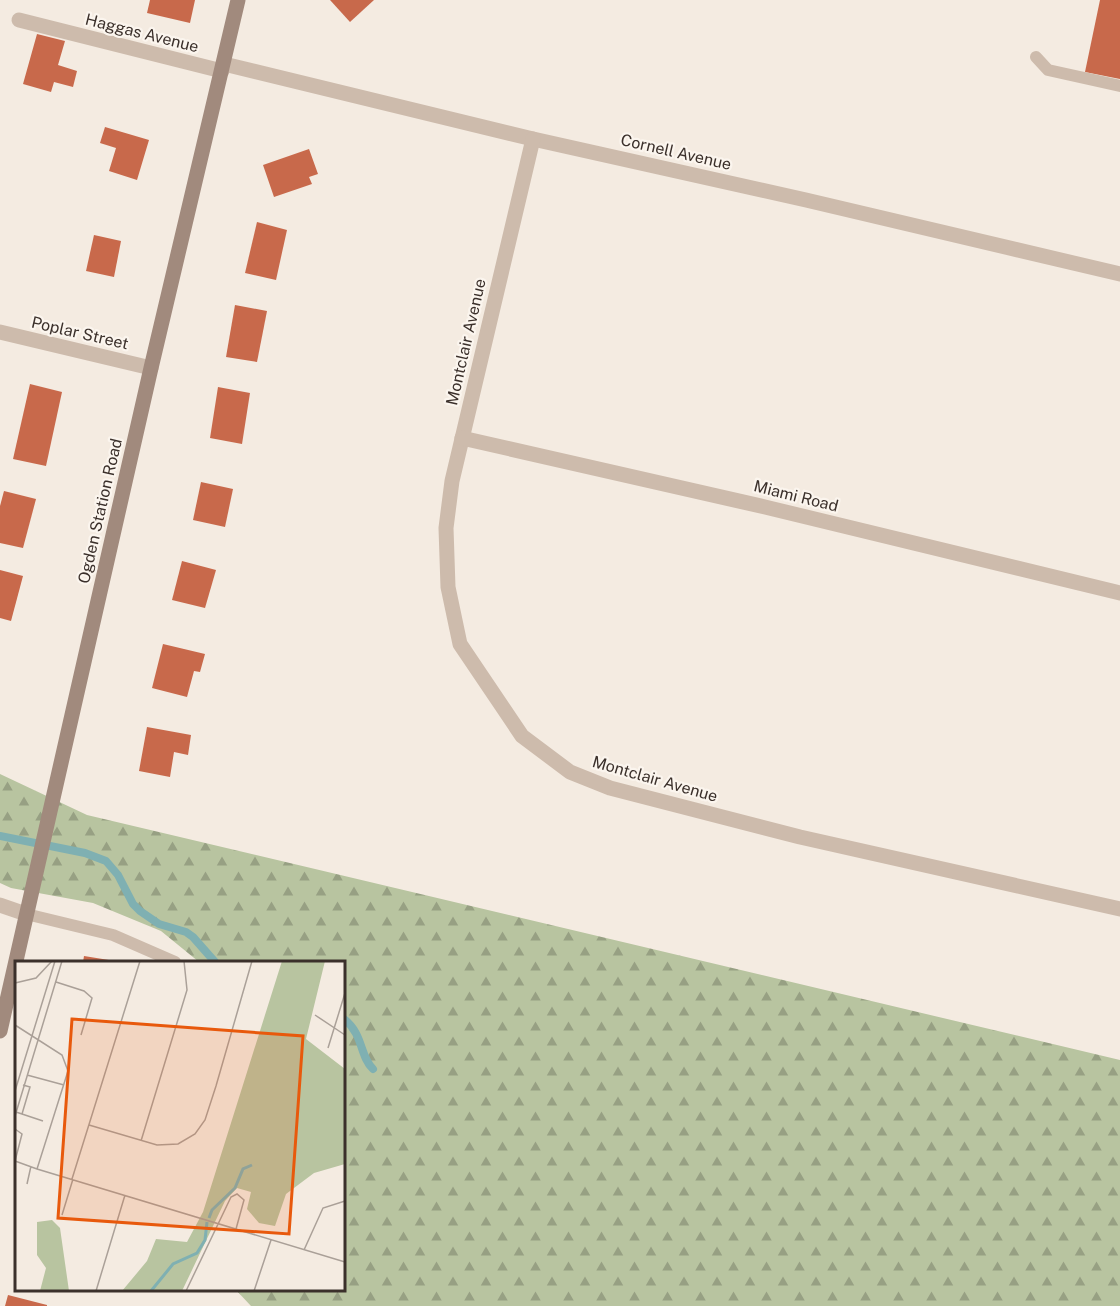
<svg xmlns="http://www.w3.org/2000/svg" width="1120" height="1306" viewBox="0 0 1120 1306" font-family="'Public Sans',sans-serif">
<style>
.forest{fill:url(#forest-firs)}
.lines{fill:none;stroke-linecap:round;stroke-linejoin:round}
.stream{stroke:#7fb0b2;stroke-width:8}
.building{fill:#c8694b}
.lane{stroke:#cdbbac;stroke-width:12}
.street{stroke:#cdbbac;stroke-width:15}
.secondary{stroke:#a18a7d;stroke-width:15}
.labels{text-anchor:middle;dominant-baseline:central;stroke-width:4.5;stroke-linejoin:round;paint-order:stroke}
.street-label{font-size:16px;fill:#3b302b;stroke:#fbf5ee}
.inset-river{fill:none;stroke:#7fb0b2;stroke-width:3}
.inset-road{fill:none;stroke:#aaa098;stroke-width:1.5}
.view{fill:#e8590c;fill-opacity:0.15;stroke:#e8590c;stroke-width:3}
.inset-edge{fill:none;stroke:#3b302b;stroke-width:3}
</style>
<defs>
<pattern id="forest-firs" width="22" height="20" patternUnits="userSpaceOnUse" patternTransform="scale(1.5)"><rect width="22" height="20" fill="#b8c4a0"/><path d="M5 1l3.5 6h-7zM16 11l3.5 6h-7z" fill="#97a083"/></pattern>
</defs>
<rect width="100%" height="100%" fill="#f4ebe1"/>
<!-- forest -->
<path class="forest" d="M0,774L87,815L1120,1060V1306H251L236,1290H344V962H199L161,931L93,903L11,888L0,883Z"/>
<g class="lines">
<!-- stream -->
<g class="stream">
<path d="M0,836L85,853L106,861L118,875L133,904L140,911L159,924L186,932L193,937L215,962"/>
<path d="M344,1019C364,1035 359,1055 373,1069"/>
</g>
</g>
<!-- building -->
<g class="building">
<path d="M150,0H195L190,23L147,13Z"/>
<path d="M330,0H374L350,22Z"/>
<path d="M1100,0H1120V79L1085,72Z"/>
<path d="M37,34L65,41L58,65L77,71L73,87L54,82L51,92L23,84Z"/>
<path d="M105,127L149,140L137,180L109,171L116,148L100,143Z"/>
<path d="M309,149L318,174L309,177L312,184L274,197L263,165Z"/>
<path d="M257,222L287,230L276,280L245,273Z"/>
<path d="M94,235L121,241L114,277L86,271Z"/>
<path d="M235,305L267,311L257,362L226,357Z"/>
<path d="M30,384L62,392L46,466L13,459Z"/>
<path d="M218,387L250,393L242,444L210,438Z"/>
<path d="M201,482L233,489L225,527L193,520Z"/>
<path d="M4,491L36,499L23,548L0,543V506Z"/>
<path d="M182,561L216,570L205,608L172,600Z"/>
<path d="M0,570L23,576L11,621L0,618Z"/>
<path d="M163,644L205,654L200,672L194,671L187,697L152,688Z"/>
<path d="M147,727L191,735L188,755L174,752L170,777L139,771Z"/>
<path d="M84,956L115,961V962H83Z"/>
<path d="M8,1295L47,1305V1306H5Z"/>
</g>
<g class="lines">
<!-- lane -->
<g class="lane">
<path d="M1036,57L1048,70L1120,86"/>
<path d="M26,914L113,935L175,962"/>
</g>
<!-- street -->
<g class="street">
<path d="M19,20L222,71"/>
<path d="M224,64L533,139L806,200L1120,274"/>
<path d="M533,139L452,481L446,528L448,587L460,644L522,736L570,772L610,788L800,837L1120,909"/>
<path d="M0,332L151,368"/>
<path d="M462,438L765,507L1120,593"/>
<path d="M0,905L26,914"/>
</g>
<!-- secondary -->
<path class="secondary" d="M0,1031L151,368L238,0"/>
</g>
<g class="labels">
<!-- street labels -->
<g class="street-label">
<text transform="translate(142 33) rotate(14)">Haggas Avenue</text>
<text transform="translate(676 152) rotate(13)">Cornell Avenue</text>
<text transform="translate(80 333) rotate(13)">Poplar Street</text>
<text transform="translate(466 342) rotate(-77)">Montclair Avenue</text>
<text transform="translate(796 496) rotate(14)">Miami Road</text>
<text transform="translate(100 511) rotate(-77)">Ogden Station Road</text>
<text transform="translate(655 779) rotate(16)">Montclair Avenue</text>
</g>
</g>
<!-- overview -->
<g transform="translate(15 961)">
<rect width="330" height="330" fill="#f4ebe1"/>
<path d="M267,0H310L291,78L330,108V203L299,212L271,233L260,265L244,262L232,248L236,231L222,227L210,240L167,330H107L132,300L141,278L172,281L188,251ZM37,259L45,267L54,330H25L31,307L22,294V261Z" fill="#b8c4a0"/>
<path class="inset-river" d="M194,257L197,249L220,227L228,208L237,204M136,330L158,303L182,292L190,279L192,261"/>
<path class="inset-road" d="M41,21L69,30L77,37L66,74M0,22L21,17L37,0M300,54L330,74M0,64L47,94L53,110L22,208L0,200M313,87L330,32M12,114L49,124M0,130L40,0M1,151L7,153L15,126L8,124M7,153L28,160M0,155L47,0M74,164L142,184L163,183L180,173L190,159L201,125L237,0M0,168L7,173L0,200M126,180L172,29L169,0M22,208L330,301M57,218L125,0M12,223L16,205M47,254L58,218M289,289L308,247L330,240M81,330L110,234M171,330L216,236L222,233L229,239L221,268M239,330L256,279"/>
<path class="view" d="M57,58L288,75L274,273L43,257Z"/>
<rect width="330" height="330" class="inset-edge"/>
</g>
</svg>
